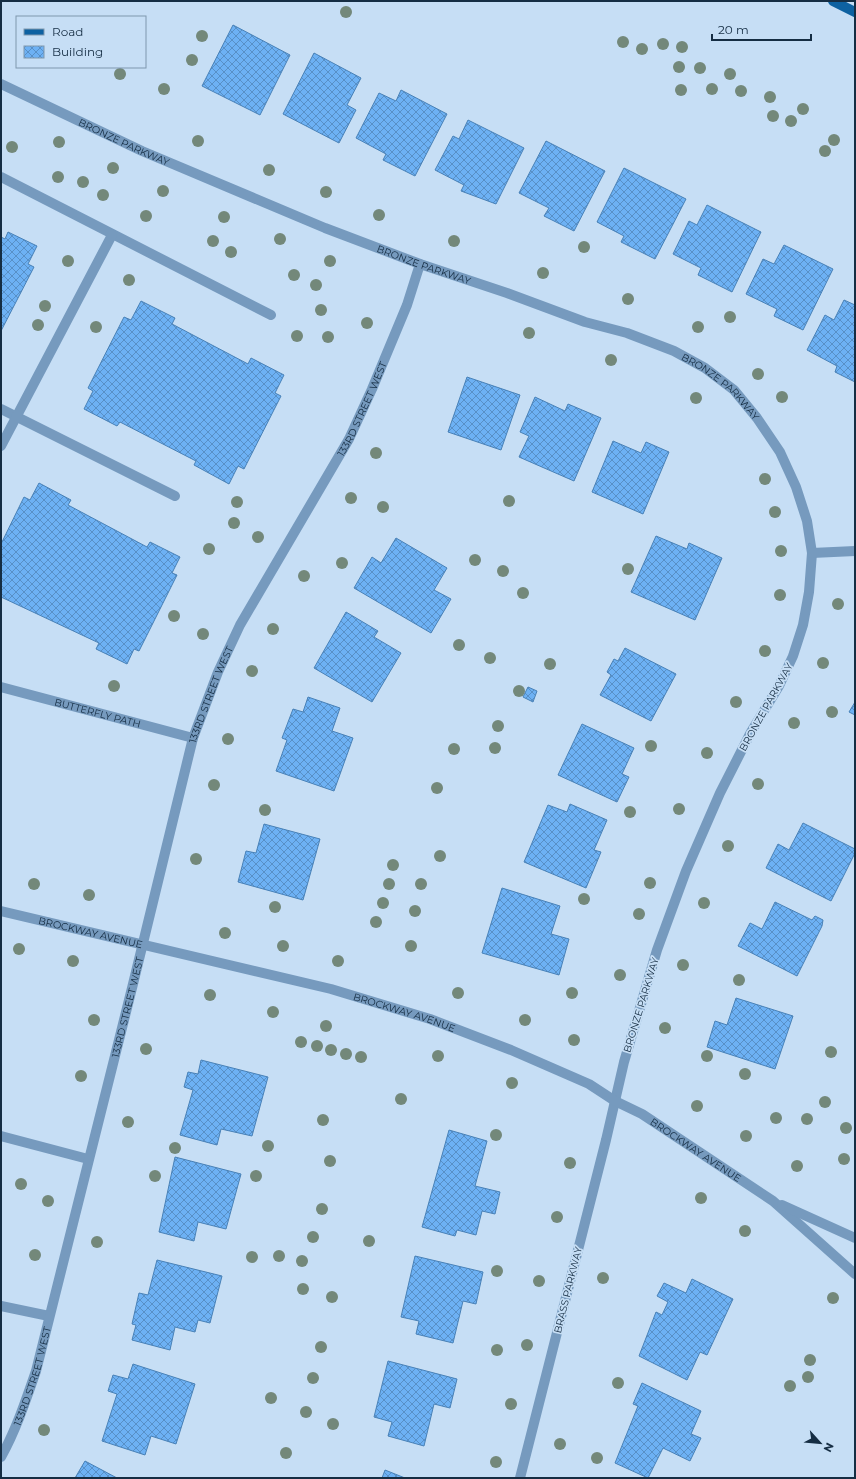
<svg xmlns="http://www.w3.org/2000/svg" width="856" height="1479" viewBox="0 0 856 1479" font-family="Montserrat,sans-serif">
<style>
.building{fill:url(#building-cross-hatch);stroke:#4881b7}
.lines{fill:none;stroke-linecap:round;stroke-linejoin:round}
.lane{stroke:#769abe;stroke-width:10}
.street{stroke:#769abe;stroke-width:10}
.primary{stroke:#0d61a1;stroke-width:10}
.tree{fill:#73887a}
.labels{text-anchor:middle;dominant-baseline:central;stroke-width:3.5;stroke-linejoin:round;paint-order:stroke}
.street-label{font-size:10px;fill:#152d43;stroke:#c6def5}
</style>
<defs>
<pattern id="building-cross-hatch" width="8" height="8" patternUnits="userSpaceOnUse"><rect width="8" height="8" fill="#6db1f4"/><path d="M0 0l8 8M0 8l8-8" fill="none" stroke="#5890c7"/></pattern>
</defs>
<rect width="100%" height="100%" fill="#c6def5"/>
<!-- building -->
<g class="building">
<path d="M233,25L290,55L260,115L202,86Z"/>
<path d="M314,53L361,78L347,105L356,110L339,143L283,114Z"/>
<path d="M401,90L447,114L415,176L383,160L386,154L356,138L379,93L396,101Z"/>
<path d="M468,120L524,148L496,204L461,191L464,185L435,170L453,136L459,139Z"/>
<path d="M546,141L605,171L574,231L544,216L549,208L519,193Z"/>
<path d="M624,168L686,199L655,259L621,242L624,236L597,222Z"/>
<path d="M707,205L761,232L732,292L698,275L701,268L673,254L689,221L697,225Z"/>
<path d="M8,232L37,246L28,264L34,267L1,331V237L5,239Z"/>
<path d="M784,245L833,269L803,330L774,316L777,309L746,294L763,259L774,264Z"/>
<path d="M844,300L855,305V382L835,372L837,366L807,350L825,315L834,320Z"/>
<path d="M141,301L175,318L172,324L248,364L251,358L284,375L275,393L281,396L244,469L238,466L229,484L194,465L196,461L120,422L117,426L84,409L93,391L88,388L124,317L131,320Z"/>
<path d="M467,377L520,395L501,450L448,432Z"/>
<path d="M535,397L565,411L568,404L601,418L574,481L519,457L529,436L520,432Z"/>
<path d="M613,441L641,453L646,442L669,452L643,514L592,492Z"/>
<path d="M39,483L71,500L68,505L147,547L150,542L180,557L172,573L177,575L139,651L134,649L127,664L96,649L99,643L1,597V544L24,497L30,500Z"/>
<path d="M656,536L687,549L689,543L722,558L695,620L631,592Z"/>
<path d="M396,538L447,568L434,590L451,599L431,633L354,588L372,557L381,563Z"/>
<path d="M346,612L378,631L374,637L401,653L372,702L314,668Z"/>
<path d="M625,648L676,674L651,721L600,695L611,675L607,672L614,659L618,661Z"/>
<path d="M528,687L537,691L533,702L523,697Z"/>
<path d="M308,697L340,708L332,731L353,738L334,791L276,771L287,740L282,738L293,709L303,712Z"/>
<path d="M855,702V715L849,712Z"/>
<path d="M582,724L634,748L622,774L629,777L617,802L558,775Z"/>
<path d="M570,804L607,820L594,850L601,852L586,888L524,862L548,805L567,812Z"/>
<path d="M803,823L855,849V853L831,901L766,868L778,844L789,850Z"/>
<path d="M264,824L320,839L303,900L238,882L246,851L256,853Z"/>
<path d="M502,888L560,906L551,934L569,939L559,975L482,953Z"/>
<path d="M775,902L812,920L815,916L823,920L822,926L797,976L738,946L750,923L762,929Z"/>
<path d="M736,998L793,1016L775,1069L707,1047L715,1021L727,1025Z"/>
<path d="M201,1060L268,1077L252,1136L221,1129L217,1145L180,1135L193,1090L184,1087L188,1072L198,1074Z"/>
<path d="M449,1130L487,1141L475,1186L500,1192L495,1214L482,1211L476,1235L457,1230L455,1236L422,1227Z"/>
<path d="M175,1157L241,1174L226,1229L198,1222L194,1241L159,1232Z"/>
<path d="M415,1256L483,1272L476,1304L463,1301L453,1343L416,1334L419,1321L401,1317Z"/>
<path d="M157,1260L222,1276L210,1323L198,1320L195,1332L175,1327L170,1350L132,1340L136,1325L132,1324L139,1293L148,1295Z"/>
<path d="M692,1279L733,1299L707,1355L700,1352L687,1380L639,1356L656,1312L662,1315L668,1302L657,1296L664,1283L686,1293Z"/>
<path d="M388,1361L457,1379L450,1408L434,1404L424,1446L388,1436L392,1422L374,1417Z"/>
<path d="M133,1364L195,1384L176,1444L151,1436L145,1455L102,1441L117,1394L108,1391L113,1375L128,1379Z"/>
<path d="M642,1383L701,1411L691,1434L701,1438L690,1461L663,1448L648,1478L615,1463L638,1406L633,1404Z"/>
<path d="M85,1461L117,1478H75Z"/>
<path d="M385,1470L405,1478H382Z"/>
</g>
<g class="lines">
<!-- lane -->
<g class="lane">
<path d="M1,177L271,315"/>
<path d="M1,409L175,496"/>
<path d="M1,446L112,235"/>
</g>
<!-- street -->
<g class="street">
<path id="s1" d="M1,84L142,151L325,228L420,264L507,293L585,322L627,333L674,351L705,368L734,390L757,418L780,452L796,487L807,521L812,553L809,592L803,625L793,656L779,686L751,732L720,793L686,871L657,950L624,1062L606,1140L520,1478"/>
<path d="M812,553L855,551"/>
<path id="s2" d="M1,687L193,738"/>
<path id="s3" d="M1,911L331,989L430,1019L511,1050L589,1084L615,1101L642,1114L773,1201L855,1274"/>
<path d="M1,1136L88,1159"/>
<path d="M782,1205L855,1238"/>
<path d="M1,1306L49,1316"/>
<path id="s4" d="M1,1457C16,1430 26,1400 36,1371L133,984L193,738L218,672L240,625L349,439L372,389L407,305L420,264"/>
</g>
<!-- primary -->
<path class="primary" d="M833,1L855,12"/>
</g>
<!-- trees -->
<g class="tree">
<circle cx="346" cy="12" r="6"/>
<circle cx="202" cy="36" r="6"/>
<circle cx="623" cy="42" r="6"/>
<circle cx="663" cy="44" r="6"/>
<circle cx="682" cy="47" r="6"/>
<circle cx="642" cy="49" r="6"/>
<circle cx="192" cy="60" r="6"/>
<circle cx="679" cy="67" r="6"/>
<circle cx="700" cy="68" r="6"/>
<circle cx="120" cy="74" r="6"/>
<circle cx="730" cy="74" r="6"/>
<circle cx="164" cy="89" r="6"/>
<circle cx="712" cy="89" r="6"/>
<circle cx="681" cy="90" r="6"/>
<circle cx="741" cy="91" r="6"/>
<circle cx="770" cy="97" r="6"/>
<circle cx="803" cy="109" r="6"/>
<circle cx="773" cy="116" r="6"/>
<circle cx="791" cy="121" r="6"/>
<circle cx="834" cy="140" r="6"/>
<circle cx="198" cy="141" r="6"/>
<circle cx="59" cy="142" r="6"/>
<circle cx="12" cy="147" r="6"/>
<circle cx="825" cy="151" r="6"/>
<circle cx="113" cy="168" r="6"/>
<circle cx="269" cy="170" r="6"/>
<circle cx="58" cy="177" r="6"/>
<circle cx="83" cy="182" r="6"/>
<circle cx="163" cy="191" r="6"/>
<circle cx="326" cy="192" r="6"/>
<circle cx="103" cy="195" r="6"/>
<circle cx="379" cy="215" r="6"/>
<circle cx="146" cy="216" r="6"/>
<circle cx="224" cy="217" r="6"/>
<circle cx="280" cy="239" r="6"/>
<circle cx="213" cy="241" r="6"/>
<circle cx="454" cy="241" r="6"/>
<circle cx="584" cy="247" r="6"/>
<circle cx="231" cy="252" r="6"/>
<circle cx="68" cy="261" r="6"/>
<circle cx="330" cy="261" r="6"/>
<circle cx="543" cy="273" r="6"/>
<circle cx="294" cy="275" r="6"/>
<circle cx="129" cy="280" r="6"/>
<circle cx="316" cy="285" r="6"/>
<circle cx="628" cy="299" r="6"/>
<circle cx="45" cy="306" r="6"/>
<circle cx="321" cy="310" r="6"/>
<circle cx="730" cy="317" r="6"/>
<circle cx="367" cy="323" r="6"/>
<circle cx="38" cy="325" r="6"/>
<circle cx="96" cy="327" r="6"/>
<circle cx="698" cy="327" r="6"/>
<circle cx="529" cy="333" r="6"/>
<circle cx="297" cy="336" r="6"/>
<circle cx="328" cy="337" r="6"/>
<circle cx="611" cy="360" r="6"/>
<circle cx="758" cy="374" r="6"/>
<circle cx="782" cy="397" r="6"/>
<circle cx="696" cy="398" r="6"/>
<circle cx="376" cy="453" r="6"/>
<circle cx="765" cy="479" r="6"/>
<circle cx="351" cy="498" r="6"/>
<circle cx="509" cy="501" r="6"/>
<circle cx="237" cy="502" r="6"/>
<circle cx="383" cy="507" r="6"/>
<circle cx="775" cy="512" r="6"/>
<circle cx="234" cy="523" r="6"/>
<circle cx="258" cy="537" r="6"/>
<circle cx="209" cy="549" r="6"/>
<circle cx="781" cy="551" r="6"/>
<circle cx="475" cy="560" r="6"/>
<circle cx="342" cy="563" r="6"/>
<circle cx="628" cy="569" r="6"/>
<circle cx="503" cy="571" r="6"/>
<circle cx="304" cy="576" r="6"/>
<circle cx="523" cy="593" r="6"/>
<circle cx="780" cy="595" r="6"/>
<circle cx="838" cy="604" r="6"/>
<circle cx="174" cy="616" r="6"/>
<circle cx="273" cy="629" r="6"/>
<circle cx="203" cy="634" r="6"/>
<circle cx="459" cy="645" r="6"/>
<circle cx="765" cy="651" r="6"/>
<circle cx="490" cy="658" r="6"/>
<circle cx="823" cy="663" r="6"/>
<circle cx="550" cy="664" r="6"/>
<circle cx="252" cy="671" r="6"/>
<circle cx="114" cy="686" r="6"/>
<circle cx="519" cy="691" r="6"/>
<circle cx="736" cy="702" r="6"/>
<circle cx="832" cy="712" r="6"/>
<circle cx="794" cy="723" r="6"/>
<circle cx="498" cy="726" r="6"/>
<circle cx="228" cy="739" r="6"/>
<circle cx="651" cy="746" r="6"/>
<circle cx="495" cy="748" r="6"/>
<circle cx="454" cy="749" r="6"/>
<circle cx="707" cy="753" r="6"/>
<circle cx="758" cy="784" r="6"/>
<circle cx="214" cy="785" r="6"/>
<circle cx="437" cy="788" r="6"/>
<circle cx="679" cy="809" r="6"/>
<circle cx="265" cy="810" r="6"/>
<circle cx="630" cy="812" r="6"/>
<circle cx="728" cy="846" r="6"/>
<circle cx="440" cy="856" r="6"/>
<circle cx="196" cy="859" r="6"/>
<circle cx="393" cy="865" r="6"/>
<circle cx="650" cy="883" r="6"/>
<circle cx="34" cy="884" r="6"/>
<circle cx="389" cy="884" r="6"/>
<circle cx="421" cy="884" r="6"/>
<circle cx="89" cy="895" r="6"/>
<circle cx="584" cy="899" r="6"/>
<circle cx="383" cy="903" r="6"/>
<circle cx="704" cy="903" r="6"/>
<circle cx="275" cy="907" r="6"/>
<circle cx="415" cy="911" r="6"/>
<circle cx="639" cy="914" r="6"/>
<circle cx="376" cy="922" r="6"/>
<circle cx="225" cy="933" r="6"/>
<circle cx="283" cy="946" r="6"/>
<circle cx="411" cy="946" r="6"/>
<circle cx="19" cy="949" r="6"/>
<circle cx="73" cy="961" r="6"/>
<circle cx="338" cy="961" r="6"/>
<circle cx="683" cy="965" r="6"/>
<circle cx="620" cy="975" r="6"/>
<circle cx="739" cy="980" r="6"/>
<circle cx="458" cy="993" r="6"/>
<circle cx="572" cy="993" r="6"/>
<circle cx="210" cy="995" r="6"/>
<circle cx="273" cy="1012" r="6"/>
<circle cx="94" cy="1020" r="6"/>
<circle cx="525" cy="1020" r="6"/>
<circle cx="326" cy="1026" r="6"/>
<circle cx="665" cy="1028" r="6"/>
<circle cx="574" cy="1040" r="6"/>
<circle cx="301" cy="1042" r="6"/>
<circle cx="317" cy="1046" r="6"/>
<circle cx="146" cy="1049" r="6"/>
<circle cx="331" cy="1050" r="6"/>
<circle cx="831" cy="1052" r="6"/>
<circle cx="346" cy="1054" r="6"/>
<circle cx="438" cy="1056" r="6"/>
<circle cx="707" cy="1056" r="6"/>
<circle cx="361" cy="1057" r="6"/>
<circle cx="745" cy="1074" r="6"/>
<circle cx="81" cy="1076" r="6"/>
<circle cx="512" cy="1083" r="6"/>
<circle cx="401" cy="1099" r="6"/>
<circle cx="825" cy="1102" r="6"/>
<circle cx="697" cy="1106" r="6"/>
<circle cx="776" cy="1118" r="6"/>
<circle cx="807" cy="1119" r="6"/>
<circle cx="323" cy="1120" r="6"/>
<circle cx="128" cy="1122" r="6"/>
<circle cx="846" cy="1128" r="6"/>
<circle cx="496" cy="1135" r="6"/>
<circle cx="746" cy="1136" r="6"/>
<circle cx="268" cy="1146" r="6"/>
<circle cx="175" cy="1148" r="6"/>
<circle cx="844" cy="1159" r="6"/>
<circle cx="330" cy="1161" r="6"/>
<circle cx="570" cy="1163" r="6"/>
<circle cx="797" cy="1166" r="6"/>
<circle cx="155" cy="1176" r="6"/>
<circle cx="256" cy="1176" r="6"/>
<circle cx="21" cy="1184" r="6"/>
<circle cx="701" cy="1198" r="6"/>
<circle cx="48" cy="1201" r="6"/>
<circle cx="322" cy="1209" r="6"/>
<circle cx="557" cy="1217" r="6"/>
<circle cx="745" cy="1231" r="6"/>
<circle cx="313" cy="1237" r="6"/>
<circle cx="369" cy="1241" r="6"/>
<circle cx="97" cy="1242" r="6"/>
<circle cx="35" cy="1255" r="6"/>
<circle cx="279" cy="1256" r="6"/>
<circle cx="252" cy="1257" r="6"/>
<circle cx="302" cy="1261" r="6"/>
<circle cx="497" cy="1271" r="6"/>
<circle cx="603" cy="1278" r="6"/>
<circle cx="539" cy="1281" r="6"/>
<circle cx="303" cy="1289" r="6"/>
<circle cx="332" cy="1297" r="6"/>
<circle cx="833" cy="1298" r="6"/>
<circle cx="527" cy="1345" r="6"/>
<circle cx="321" cy="1347" r="6"/>
<circle cx="497" cy="1350" r="6"/>
<circle cx="810" cy="1360" r="6"/>
<circle cx="808" cy="1377" r="6"/>
<circle cx="313" cy="1378" r="6"/>
<circle cx="618" cy="1383" r="6"/>
<circle cx="790" cy="1386" r="6"/>
<circle cx="271" cy="1398" r="6"/>
<circle cx="511" cy="1404" r="6"/>
<circle cx="306" cy="1412" r="6"/>
<circle cx="333" cy="1424" r="6"/>
<circle cx="44" cy="1430" r="6"/>
<circle cx="560" cy="1444" r="6"/>
<circle cx="286" cy="1453" r="6"/>
<circle cx="597" cy="1458" r="6"/>
<circle cx="496" cy="1462" r="6"/>
</g>
<g class="labels">
<!-- street labels -->
<g class="street-label">
<text stroke="none"><textPath href="#s1" startOffset="136">BRONZE PARKWAY</textPath></text>
<text stroke="none"><textPath href="#s1" startOffset="460">BRONZE PARKWAY</textPath></text>
<text stroke="none"><textPath href="#s1" startOffset="784">BRONZE PARKWAY</textPath></text>
<text stroke="none"><textPath href="#s4" startOffset="1116">133RD STREET WEST</textPath></text>
<text stroke="none"><textPath href="#s4" startOffset="792">133RD STREET WEST</textPath></text>
<text transform="translate(766 707) rotate(-61)">BRONZE PARKWAY</text>
<text stroke="none"><textPath href="#s2" startOffset="100">BUTTERFLY PATH</textPath></text>
<text stroke="none"><textPath href="#s3" startOffset="92">BROCKWAY AVENUE</textPath></text>
<text transform="translate(641 1005) rotate(-73)">BRONZE PARKWAY</text>
<text stroke="none"><textPath href="#s4" startOffset="468">133RD STREET WEST</textPath></text>
<text stroke="none"><textPath href="#s3" startOffset="416">BROCKWAY AVENUE</textPath></text>
<text stroke="none"><textPath href="#s3" startOffset="740">BROCKWAY AVENUE</textPath></text>
<text transform="translate(568 1290) rotate(-76)">BRASS PARKWAY</text>
<text stroke="none"><textPath href="#s4" startOffset="87">133RD STREET WEST</textPath></text>
</g>
</g>
<!-- border -->
<rect width="856" height="1479" fill="none" stroke="#152d43" stroke-width="4"/>
<!-- legend -->
<rect x="16" y="16" width="130" height="52" fill="#c6def5" stroke="#7f97ae"/>
<rect x="24" y="29" width="20" height="6" fill="#0d61a1" stroke="#7f97ae"/>
<text x="52" y="36" font-size="12" fill="#152d43">Road</text>
<rect x="24" y="46" width="20" height="12" fill="url(#building-cross-hatch)" stroke="#7f97ae"/>
<text x="52" y="56" font-size="12" fill="#152d43">Building</text>
<!-- north arrow -->
<g transform="translate(820 1443) rotate(117)" stroke="#c6def5" stroke-width="3" paint-order="stroke">
<path d="M0-3L7 15L0 10L-7 15Z" fill="#152d43"/>
<text y="-6" font-size="11" font-weight="bold" text-anchor="middle" fill="#152d43">N</text>
</g>
<!-- scale -->
<path d="M712 34v6h99v-6" fill="none" stroke="#152d43" stroke-width="2"/>
<text x="718" y="34" font-size="12" fill="#152d43" stroke="#c6def5" stroke-width="3" paint-order="stroke">20 m</text>
</svg>
